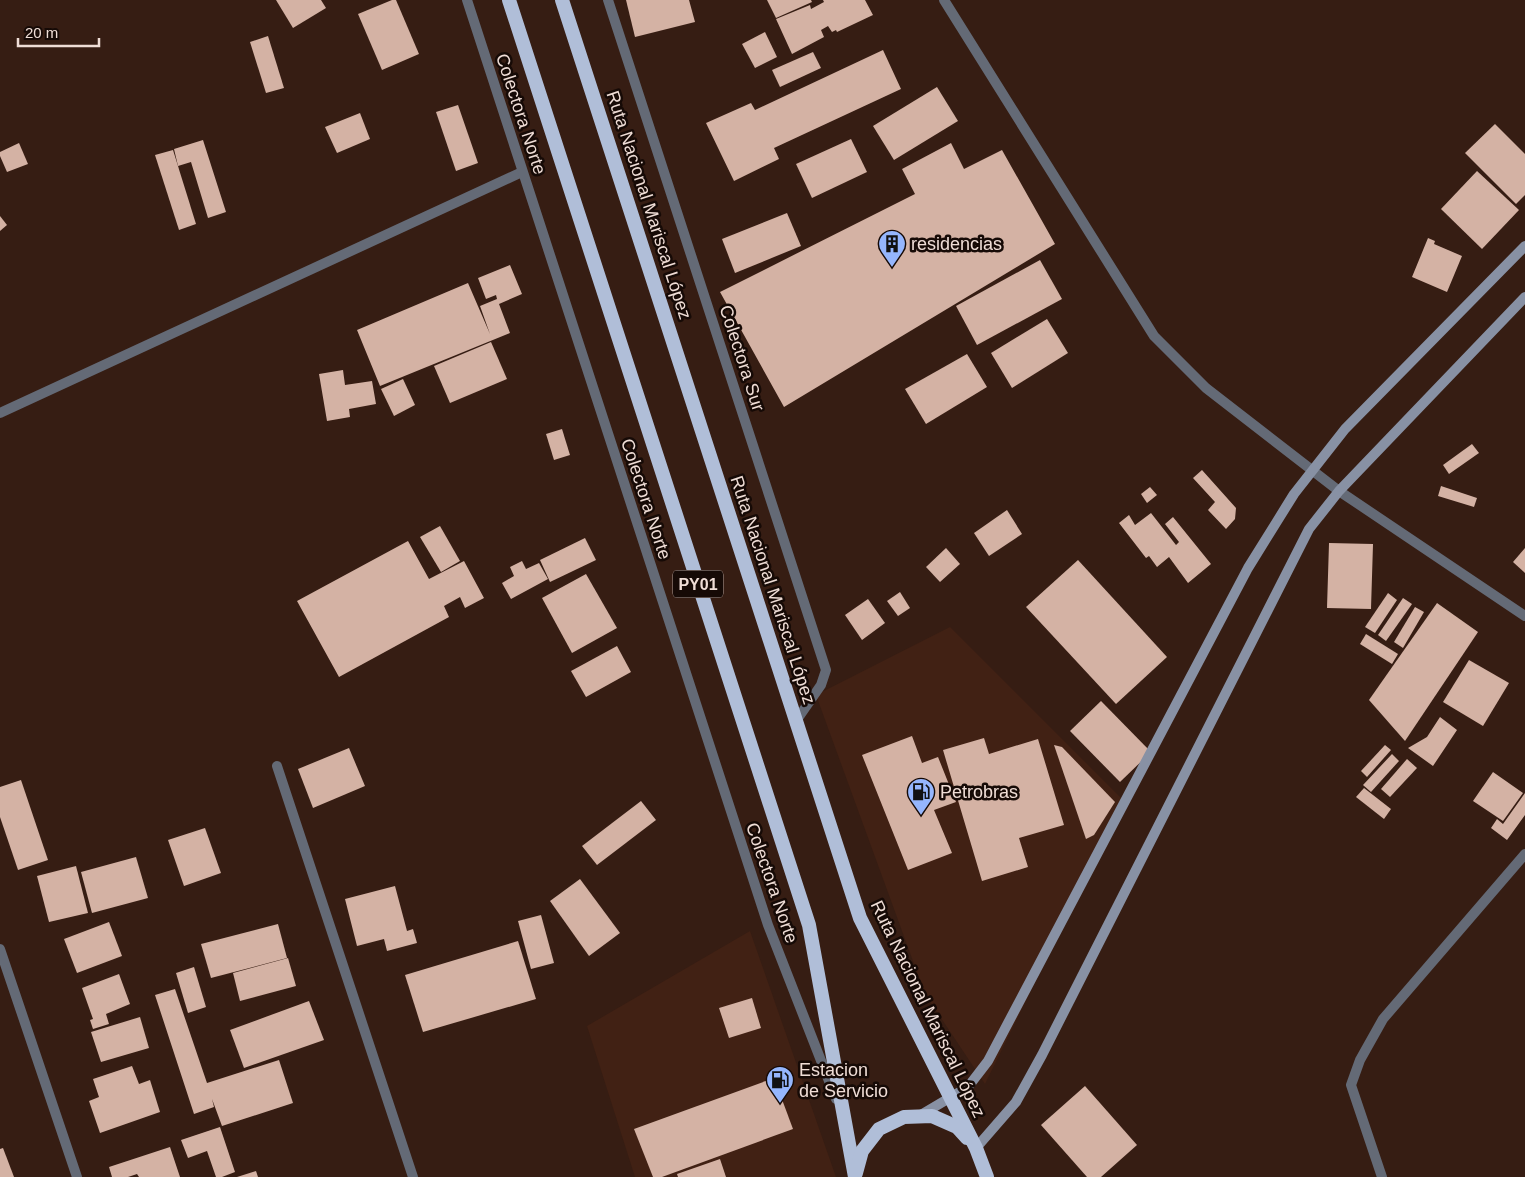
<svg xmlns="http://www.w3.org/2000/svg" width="1525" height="1177" viewBox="0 0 1525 1177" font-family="Arial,sans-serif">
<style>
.built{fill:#412114}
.building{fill:#d4b2a4}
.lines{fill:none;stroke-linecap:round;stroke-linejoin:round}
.service{stroke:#646a76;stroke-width:10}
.minor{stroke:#646a76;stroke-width:10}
.secondary{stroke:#8891a4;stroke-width:10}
.trunk{stroke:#b0bed8;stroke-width:14}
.labels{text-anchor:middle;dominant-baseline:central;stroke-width:5;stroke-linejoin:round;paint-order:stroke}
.shield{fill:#160a06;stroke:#ae9e98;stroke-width:1}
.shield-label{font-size:16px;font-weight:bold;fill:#efddd6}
.street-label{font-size:18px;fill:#efddd6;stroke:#160a06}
.poi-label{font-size:18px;fill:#efddd6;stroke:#160a06;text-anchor:start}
</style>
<rect width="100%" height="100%" fill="#361d13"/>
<!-- built -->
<g class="built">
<path d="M950,627L1124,801L985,1084L925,994L816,695Z"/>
<path d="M750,931L836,1177H635L587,1026Z"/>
</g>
<!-- building -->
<g class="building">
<path d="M276,0H321L326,8L293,28Z"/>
<path d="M392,0H396L419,54L382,70L358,14Z"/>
<path d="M626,0H689L695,22L635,37Z"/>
<path d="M767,0H811L812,2L776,18Z"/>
<path d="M823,0H865L873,15L837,32L836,30L832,32L828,26L821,30L824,37L792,54L776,19L810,5L811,9L824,2Z"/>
<path d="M765,32L777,57L755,68L742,44Z"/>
<path d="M268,36L284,88L266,93L250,42Z"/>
<path d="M883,50L901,89L774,148L779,159L734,181L706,123L751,103L755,110Z"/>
<path d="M813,52L821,68L780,87L772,70Z"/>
<path d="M937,87L958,121L894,160L873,126Z"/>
<path d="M458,105L478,163L456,171L436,112Z"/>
<path d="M360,113L370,139L337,153L325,127Z"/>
<path d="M1495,124L1525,154V195L1516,204L1465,153Z"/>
<path d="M851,139L867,172L812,198L796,164Z"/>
<path d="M203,140L226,212L208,218L191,162L178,166L174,149Z"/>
<path d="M19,143L28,164L7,172L0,156V152Z"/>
<path d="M951,143L964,169L1002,150L1055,244L784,407L720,292L915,194L902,169Z"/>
<path d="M173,150L196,224L179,230L155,155Z"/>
<path d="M1477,171L1519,210L1482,249L1441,209Z"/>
<path d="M787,213L801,246L735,273L722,239Z"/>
<path d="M0,216L7,225L0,231Z"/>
<path d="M1428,238L1435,241L1434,244L1462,256L1447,292L1412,277Z"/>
<path d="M1040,260L1062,299L977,345L956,306Z"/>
<path d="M510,265L522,294L499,304L510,333L380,386L357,330L468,283L490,334L480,306L497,299L496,295L486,299L478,278Z"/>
<path d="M1047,319L1068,353L1012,388L991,353Z"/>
<path d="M491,342L507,379L450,403L434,366Z"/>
<path d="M967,354L987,387L926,424L905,389Z"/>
<path d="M343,370L345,385L372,381L376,404L349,409L350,417L327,421L319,374Z"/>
<path d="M403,379L415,405L394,416L381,389Z"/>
<path d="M562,429L570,455L554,460L546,434Z"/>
<path d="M1472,444L1479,453L1449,474L1443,465Z"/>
<path d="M1202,470L1236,508L1235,519L1226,529L1208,510L1215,502L1193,478Z"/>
<path d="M1441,486L1477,498L1474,507L1438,496Z"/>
<path d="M1150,487L1157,495L1147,503L1141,494Z"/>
<path d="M1007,510L1022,534L989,556L974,533Z"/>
<path d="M1151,513L1176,545L1179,542L1165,524L1173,517L1211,564L1188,583L1169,557L1157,567L1149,556L1146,558L1119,523L1129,515L1135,525Z"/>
<path d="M440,526L460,561L441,572L420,537Z"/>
<path d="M585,538L596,560L550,582L540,560Z"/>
<path d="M408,541L429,579L464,561L484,598L465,608L460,597L444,606L449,617L339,677L297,601Z"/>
<path d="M1329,543L1373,544L1371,609L1327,608Z"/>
<path d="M946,548L960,564L940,582L926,567Z"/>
<path d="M1525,548V573L1513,562Z"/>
<path d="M1078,560L1167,657L1116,704L1026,607Z"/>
<path d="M522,561L526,569L539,563L548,579L511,599L502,583L514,576L510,567Z"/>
<path d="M586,574L617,628L572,653L542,598Z"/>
<path d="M900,592L910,608L898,616L887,601Z"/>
<path d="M1388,593L1397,600L1375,633L1365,627Z"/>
<path d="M1403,598L1412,604L1386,641L1378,635Z"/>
<path d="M868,599L885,623L862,640L845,615Z"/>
<path d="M1437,603L1478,632L1405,741L1369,700Z"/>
<path d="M1415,607L1424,612L1403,648L1394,642Z"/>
<path d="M1366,634L1398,654L1392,664L1360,644Z"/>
<path d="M617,646L631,672L586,697L571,671Z"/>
<path d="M1469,660L1509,683L1483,726L1443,702Z"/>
<path d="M1101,701L1151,752L1120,782L1070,731Z"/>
<path d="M1440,717L1457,730L1433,766L1408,748L1427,737Z"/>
<path d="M912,736L922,763L938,757L956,802L934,810L952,853L908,870L862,755Z"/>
<path d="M984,738L989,754L1038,739L1064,825L1019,838L1028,867L982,881L943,750Z"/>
<path d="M1054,745L1062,747L1115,802L1094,835L1086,839Z"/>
<path d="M1385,745L1391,750L1367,777L1361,771Z"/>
<path d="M349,748L365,786L313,808L298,769Z"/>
<path d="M1392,754L1399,761L1371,792L1363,785Z"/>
<path d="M1407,759L1417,768L1390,797L1381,789Z"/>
<path d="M1493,772L1523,793L1503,821L1473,801Z"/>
<path d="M21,780L48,860L18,870L0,817V787Z"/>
<path d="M1364,788L1391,809L1384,819L1356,797Z"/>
<path d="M1525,793V815L1507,840L1491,828L1497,819L1503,824Z"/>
<path d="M641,801L656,820L597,865L582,846Z"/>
<path d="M205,828L221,873L184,886L168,840Z"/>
<path d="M136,857L148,898L92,913L81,872Z"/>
<path d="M76,866L88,913L49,922L37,876Z"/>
<path d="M580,879L620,933L589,956L550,901Z"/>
<path d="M395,886L407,931L413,929L417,943L387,951L384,939L357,946L345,899Z"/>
<path d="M541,915L554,963L531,969L518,921Z"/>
<path d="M109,922L122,956L77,973L64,939Z"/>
<path d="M278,924L287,958L211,978L201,944Z"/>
<path d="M518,941L536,999L423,1032L405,975Z"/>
<path d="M288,958L296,986L240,1001L233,973Z"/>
<path d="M194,967L206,1007L188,1013L176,973Z"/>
<path d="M119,974L130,1004L106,1014L109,1024L93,1029L90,1020L93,1019L82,988Z"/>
<path d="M175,989L207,1083L279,1060L293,1103L222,1126L212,1099L214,1107L194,1114L155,995Z"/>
<path d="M752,998L761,1028L729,1038L719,1008Z"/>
<path d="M309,1001L324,1040L244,1068L230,1030Z"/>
<path d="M140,1017L149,1048L101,1062L91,1032Z"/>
<path d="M132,1066L139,1084L150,1080L160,1112L100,1133L89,1101L99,1097L93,1079Z"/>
<path d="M774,1078L793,1129L662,1177H653L634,1129Z"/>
<path d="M1085,1086L1137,1145L1101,1177H1087L1041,1125Z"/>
<path d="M220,1127L235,1172L222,1177H216L207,1151L188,1158L181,1140Z"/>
<path d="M170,1147L180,1177H139L137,1174L128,1177H112L109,1167Z"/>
<path d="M3,1148L14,1177H0V1149Z"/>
<path d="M720,1159L726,1177H678L677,1174Z"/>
<path d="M256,1171L258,1177H237Z"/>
</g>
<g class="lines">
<!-- service -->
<path class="service" d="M0,413L522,172"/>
<!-- minor -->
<g class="minor">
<path d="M467,0L768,925L836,1099"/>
<path d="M608,0L826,670L821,685L796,721"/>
<path d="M944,0L1154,336L1206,388L1339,491L1525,616"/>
<path d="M277,766L413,1177"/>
<path d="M0,949L77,1177"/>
<path d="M1382,1177L1351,1085L1360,1060L1383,1019L1525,854"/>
</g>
<!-- secondary -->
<g class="secondary">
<path d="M919,1116L968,1087L988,1061L1248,568L1294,494L1345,429L1525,246"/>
<path d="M976,1148L1016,1102L1042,1055L1309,529L1339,491L1525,297"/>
</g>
<!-- trunk -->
<g class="trunk">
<path d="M509,0L809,925L855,1177"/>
<path d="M562,0L860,918L976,1148L987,1177"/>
<path d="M856,1173L862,1151L879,1129L904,1117L932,1116L957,1127L967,1138"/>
</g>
</g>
<!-- icons -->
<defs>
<symbol id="building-pin" viewBox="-11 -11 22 30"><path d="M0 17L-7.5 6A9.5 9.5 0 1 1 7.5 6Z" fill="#95b6fd" stroke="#160a06"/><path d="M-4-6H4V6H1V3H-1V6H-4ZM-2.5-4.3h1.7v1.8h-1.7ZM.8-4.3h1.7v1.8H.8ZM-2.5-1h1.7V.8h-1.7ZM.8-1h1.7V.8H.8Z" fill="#111"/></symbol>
<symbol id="fuel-pin" viewBox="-11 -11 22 30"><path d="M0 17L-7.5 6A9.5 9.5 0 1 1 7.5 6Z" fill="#95b6fd" stroke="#160a06"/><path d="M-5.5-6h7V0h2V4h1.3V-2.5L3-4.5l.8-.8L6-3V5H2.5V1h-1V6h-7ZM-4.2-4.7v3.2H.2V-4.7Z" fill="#111"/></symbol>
</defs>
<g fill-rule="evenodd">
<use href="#building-pin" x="876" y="228" width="32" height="43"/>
<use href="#fuel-pin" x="905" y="776" width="32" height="43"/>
<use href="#fuel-pin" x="764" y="1064" width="32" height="43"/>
</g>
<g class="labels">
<!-- shield labels -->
<rect class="shield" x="673" y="570.5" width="50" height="27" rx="4"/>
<g class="shield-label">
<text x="698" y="584">PY01</text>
</g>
<!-- street labels -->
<g class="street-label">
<text transform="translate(521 114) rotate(72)">Colectora Norte</text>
<text transform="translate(649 205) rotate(72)">Ruta Nacional Mariscal López</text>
<text transform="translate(742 358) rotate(72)">Colectora Sur</text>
<text transform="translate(646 499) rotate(72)">Colectora Norte</text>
<text transform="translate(773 590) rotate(72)">Ruta Nacional Mariscal López</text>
<text transform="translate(772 883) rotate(71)">Colectora Norte</text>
<text transform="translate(928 1009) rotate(64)">Ruta Nacional Mariscal López</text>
</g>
<!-- poi labels -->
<g class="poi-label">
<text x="911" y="244">residencias</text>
<text x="940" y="792">Petrobras</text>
<text x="799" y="1070">Estacion<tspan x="799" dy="21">de Servicio</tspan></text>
</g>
</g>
<!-- scale -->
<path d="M18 38v8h81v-8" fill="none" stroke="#efddd6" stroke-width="2.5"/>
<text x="25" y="38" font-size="15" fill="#efddd6" stroke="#160a06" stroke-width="4" paint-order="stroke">20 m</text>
</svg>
